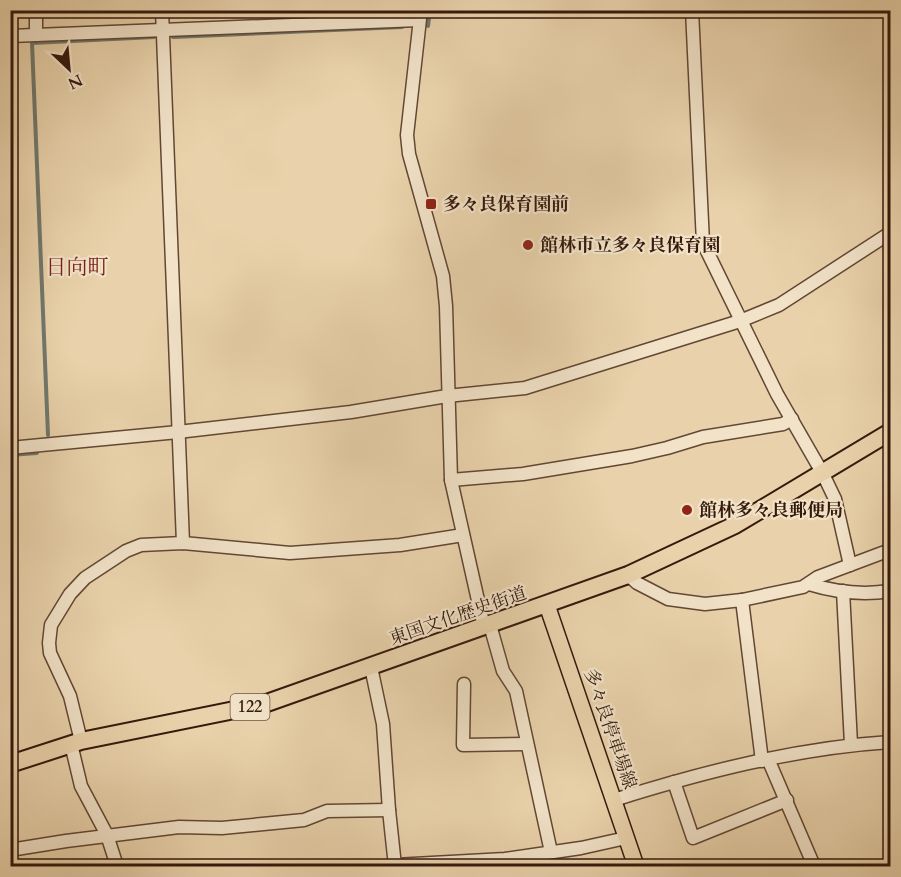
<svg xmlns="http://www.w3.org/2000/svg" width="901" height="877" viewBox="0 0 901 877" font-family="Cardo,'Noto Serif JP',serif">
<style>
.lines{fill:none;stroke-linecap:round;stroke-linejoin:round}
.stream{stroke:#70786d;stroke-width:4}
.minor-casing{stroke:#624734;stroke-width:15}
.major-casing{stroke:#35190c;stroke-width:18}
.highway-casing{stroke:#35190c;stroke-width:20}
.minor{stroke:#f1e2c8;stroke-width:12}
.major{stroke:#e9d2ab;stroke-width:15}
.highway{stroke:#e9d2ab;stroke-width:16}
.poi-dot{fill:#8f2418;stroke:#f1e2c8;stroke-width:2}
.labels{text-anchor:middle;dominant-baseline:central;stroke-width:4.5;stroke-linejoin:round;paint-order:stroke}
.shield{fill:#f1e2c8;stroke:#6d5544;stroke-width:1.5}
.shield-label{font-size:16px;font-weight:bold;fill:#35190c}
.poi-label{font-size:18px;font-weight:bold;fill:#35190c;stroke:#f1e2c8;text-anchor:start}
.street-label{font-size:18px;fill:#35190c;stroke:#f1e2c8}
.quarter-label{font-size:21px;fill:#7a1f14;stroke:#f1e2c8}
</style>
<rect width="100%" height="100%" fill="#e9d2ab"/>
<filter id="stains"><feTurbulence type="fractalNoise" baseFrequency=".00333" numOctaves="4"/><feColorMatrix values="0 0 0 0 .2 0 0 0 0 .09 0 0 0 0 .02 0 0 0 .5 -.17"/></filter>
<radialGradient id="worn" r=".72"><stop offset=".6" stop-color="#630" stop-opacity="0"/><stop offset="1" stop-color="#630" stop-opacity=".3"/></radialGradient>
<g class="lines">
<!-- stream -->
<g class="stream">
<path d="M428,26L430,10"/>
<path d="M173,37L402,27"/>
<path d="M48,435L32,43L154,37"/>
<path d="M10,455L37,453"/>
</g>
<defs>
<g id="minor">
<path d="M36,10V35"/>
<path d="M162,10L183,543"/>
<path d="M421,10L407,135L409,154L443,276L446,306L451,480L484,627"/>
<path d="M692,10L703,243L777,394L823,474L835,499L850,565"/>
<path d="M10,36L419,20"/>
<path d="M10,448L178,432L351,412L447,396L525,388L740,321L779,305L890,233"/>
<path d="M451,480L523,474L632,456L667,448L703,437L783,424L792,419"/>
<path d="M628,575L637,583L668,599L705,604L742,600L803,587L818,577L890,550"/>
<path d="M809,584C835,592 864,595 890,591"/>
<path d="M843,591L851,744"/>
<path d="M742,600L762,761"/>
<path d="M490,625L503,671L516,691L551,852"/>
<path d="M371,667L383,724L389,810L395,866"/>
<path d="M464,684L463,745L527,744"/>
<path d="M81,741L70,696L50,653L49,643L51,625L70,594L85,578L126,551L141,545L183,543L290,553L400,545L463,535"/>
<path d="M71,744L81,786L107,835L117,866"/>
<path d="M768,759L814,866"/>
<path d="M674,782L693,838L787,800"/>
<path d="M614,800C703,772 796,748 890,742"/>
<path d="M10,850L66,841L179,827L222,828L304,820L327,811L389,810"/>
<path d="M395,865L505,859L581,848L626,838"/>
</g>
<path id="major" d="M547,605L636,866"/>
<path id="highway" d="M10,764L81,741L264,704L628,575L735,525L890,432"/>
</defs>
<!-- minor casing -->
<use href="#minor" class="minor-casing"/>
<!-- major casing -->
<use href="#major" class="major-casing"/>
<!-- highway casing -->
<use href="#highway" class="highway-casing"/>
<!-- minor -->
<use href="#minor" class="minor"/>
<!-- major -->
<use href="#major" class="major"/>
<!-- highway -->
<use href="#highway" class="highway"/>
</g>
<!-- markers -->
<g class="poi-dot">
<rect x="425" y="198" width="12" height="12" rx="3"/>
<circle cx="528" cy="245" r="6"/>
<circle cx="687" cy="510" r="6"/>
</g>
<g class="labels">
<!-- shield labels -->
<rect class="shield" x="230.5" y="694" width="39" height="26" rx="4.5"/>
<g class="shield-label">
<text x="250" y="707">122</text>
</g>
<!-- poi labels -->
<g class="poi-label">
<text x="443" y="204">多々良保育園前</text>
<text x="540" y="245">館林市立多々良保育園</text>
<text x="699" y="510">館林多々良郵便局</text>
</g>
<!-- street labels -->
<g class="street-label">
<text transform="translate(458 616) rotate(-19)">東国文化歴史街道</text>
<text transform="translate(610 729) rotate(71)">多々良停車場線</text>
</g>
<!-- quarter labels -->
<g class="quarter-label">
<text x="77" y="267">日向町</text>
</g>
</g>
<!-- margin -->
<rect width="901" height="877" fill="none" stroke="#e9d2ab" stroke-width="36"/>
<rect x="12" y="12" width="877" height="853" fill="none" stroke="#35190c" stroke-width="3"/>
<rect x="18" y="18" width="865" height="841" fill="none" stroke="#35190c" stroke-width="1.5"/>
<!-- north arrow -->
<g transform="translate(69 69) rotate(154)" stroke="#f1e2c8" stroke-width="4.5" paint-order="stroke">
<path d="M0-4.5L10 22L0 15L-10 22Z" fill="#35190c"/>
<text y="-9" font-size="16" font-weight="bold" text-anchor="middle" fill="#35190c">N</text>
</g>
<rect width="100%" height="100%" filter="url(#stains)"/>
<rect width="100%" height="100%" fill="url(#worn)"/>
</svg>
